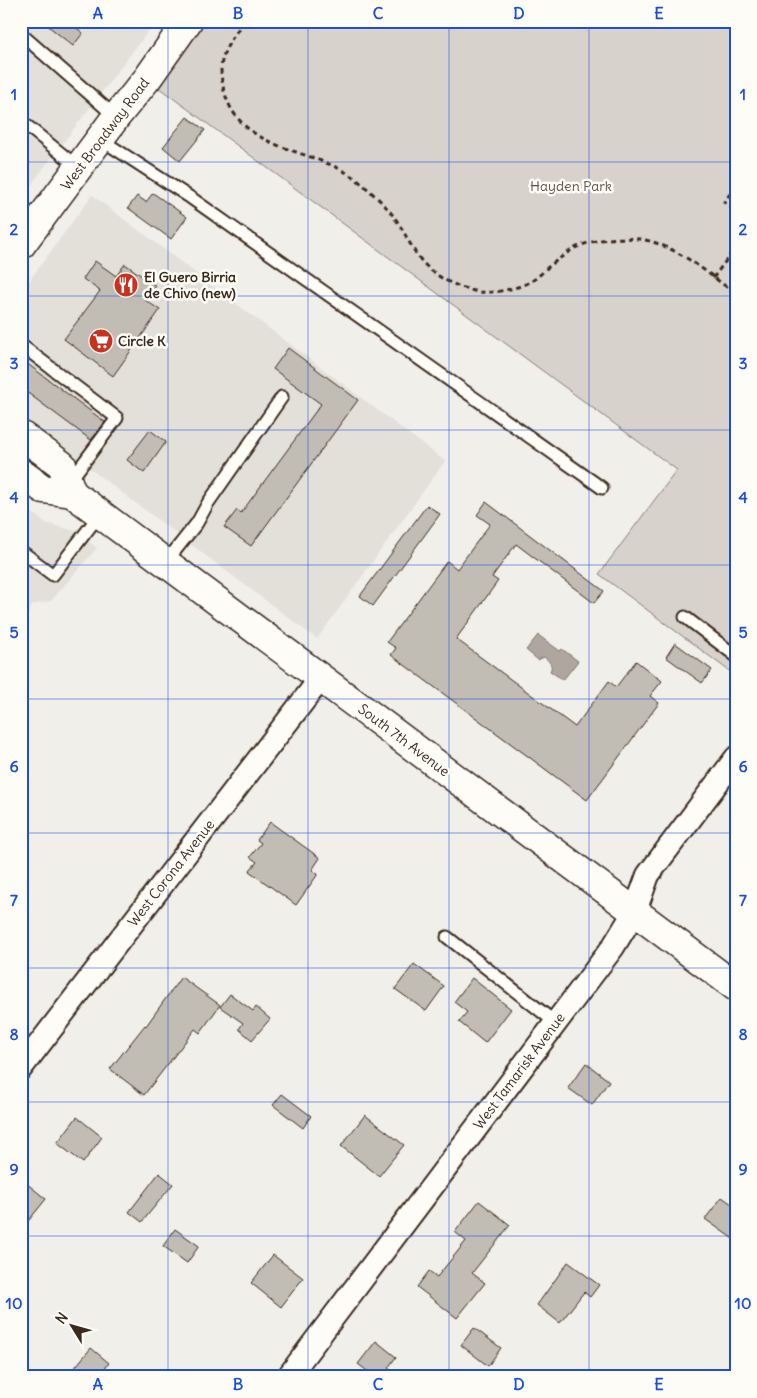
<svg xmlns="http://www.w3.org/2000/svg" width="757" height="1398" viewBox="0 0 757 1398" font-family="Delius,sans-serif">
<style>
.built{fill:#e3e0da}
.green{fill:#d7d2cc;stroke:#897e75}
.water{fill:#aea69f;stroke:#80746b}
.building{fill:#c1bcb4;stroke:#3b2a1e}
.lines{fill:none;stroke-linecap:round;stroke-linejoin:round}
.service-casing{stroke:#3b2a1e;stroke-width:15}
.minor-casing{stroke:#3b2a1e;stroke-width:26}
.secondary-casing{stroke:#3b2a1e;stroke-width:31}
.path{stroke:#3b2a1e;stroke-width:3;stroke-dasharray:5 4;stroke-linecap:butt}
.service{stroke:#fdfcf7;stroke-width:11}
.minor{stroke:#fdfcf7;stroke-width:22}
.secondary{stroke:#fdfcf7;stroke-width:28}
.grid{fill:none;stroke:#1d4ed8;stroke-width:1;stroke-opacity:0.55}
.labels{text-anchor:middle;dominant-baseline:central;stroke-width:5;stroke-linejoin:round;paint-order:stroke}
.street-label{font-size:14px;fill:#3b2a1e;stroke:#fdfcf7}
.park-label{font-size:14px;fill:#62544a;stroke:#fdfcf7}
.poi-label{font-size:14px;font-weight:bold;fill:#3b2a1e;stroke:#fdfcf7;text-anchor:start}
.neatline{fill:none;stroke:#1d4ed8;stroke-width:2}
.grid-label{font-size:16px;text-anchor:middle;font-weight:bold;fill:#1d4ed8}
</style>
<rect width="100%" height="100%" fill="#f1efea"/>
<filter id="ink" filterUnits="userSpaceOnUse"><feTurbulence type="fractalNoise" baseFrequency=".02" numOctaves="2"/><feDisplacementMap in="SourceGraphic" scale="10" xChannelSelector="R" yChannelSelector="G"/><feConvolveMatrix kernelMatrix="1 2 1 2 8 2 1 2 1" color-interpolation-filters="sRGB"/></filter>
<g filter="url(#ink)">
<!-- built -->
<g class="built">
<path d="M21,21H156L21,198Z"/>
<path d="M92,195L445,461L317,639L21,417V292Z"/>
<path d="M21,504L46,523L75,531L97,548L51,601L32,605L21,628Z"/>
</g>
<!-- green -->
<path class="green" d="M190,21H736V676L599,574L677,470L147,79Z"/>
<!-- water -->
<path class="water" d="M538,635L560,651L562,649L578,661L563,680L550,671C554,665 548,660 544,657L538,660L526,650Z"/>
<!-- building -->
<g class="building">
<path d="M42,21H68L83,33L73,46Z"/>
<path d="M187,117L205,130L180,161L163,147Z"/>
<path d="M153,193L187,217L171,239L128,208L137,196L146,202Z"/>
<path d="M95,261L116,276L125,264L156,286L145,300L160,310L113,376L64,339L100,291L83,279Z"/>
<path d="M288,348L358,400L251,546L224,527L237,510L241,513L321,404L273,369Z"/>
<path d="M21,359L105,422L91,440L21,388Z"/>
<path d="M150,430L166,442L144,473L127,460Z"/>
<path d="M486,502L604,591L594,603L516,544L492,577L498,581L456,639L575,727L609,681L616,687L636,661L662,681L650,696L659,703L587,800L391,655L396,648L387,642L447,561L457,569L490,524L477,515Z"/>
<path d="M427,505L440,514L373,606L360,596Z"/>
<path d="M675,643L712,670L702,683L666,657Z"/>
<path d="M270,822L320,858L312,870L318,874L296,905L249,871L257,862L250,857L261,843L257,840Z"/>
<path d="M414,964L444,986L426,1011L395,989Z"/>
<path d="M181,977L220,1005L200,1033L195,1029L144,1095L110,1069L145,1025L146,1026Z"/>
<path d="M472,978L511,1009L485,1043L459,1022L467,1012L454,1002Z"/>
<path d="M230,994L253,1011L256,1007L270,1019L252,1040L239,1029L243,1023L220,1007Z"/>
<path d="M586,1063L609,1081L592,1105L568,1088Z"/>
<path d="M282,1094L311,1116L303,1128L273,1105Z"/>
<path d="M365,1115L404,1145L379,1176L341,1146Z"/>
<path d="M77,1117L102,1137L83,1163L57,1143Z"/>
<path d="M159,1173L173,1184L142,1222L129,1212Z"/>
<path d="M21,1179L46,1199L21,1230Z"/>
<path d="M722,1197L736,1207V1241L705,1219Z"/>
<path d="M479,1201L510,1225L472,1273L485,1283L457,1318L417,1287L429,1271L437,1277L466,1241L455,1232Z"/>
<path d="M175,1229L199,1246L187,1263L163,1246Z"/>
<path d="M273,1255L303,1278L281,1307L251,1283Z"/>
<path d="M568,1262L599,1285L590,1297L584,1292L560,1323L537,1305Z"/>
<path d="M474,1328L501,1348L488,1366L461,1345Z"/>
<path d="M376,1341L396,1357L388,1368L400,1377H375L358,1364Z"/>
<path d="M91,1348L109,1363L98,1377H67Z"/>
</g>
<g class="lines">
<defs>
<g id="service">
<path d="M21,34L116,117"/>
<path d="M21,121L79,168"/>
<path d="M100,139L191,198L602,488"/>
<path d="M21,345L117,418L69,482"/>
<path d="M21,551L53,575L100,514"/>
<path d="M166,562L197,523L208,503L282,397"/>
<path d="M685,617L736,656"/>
<path d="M447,937L556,1023"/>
</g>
<g id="minor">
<path d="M21,1068L321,678"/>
<path d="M288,1377L613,947L635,911L648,875L736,758"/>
</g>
<g id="secondary">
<path d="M21,245L116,117L147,79L188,21"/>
<path d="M21,435L62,465L72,493"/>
<path d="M21,473L43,489L72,493L736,987"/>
</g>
</defs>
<!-- service casing -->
<use href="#service" class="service-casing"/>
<!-- minor casing -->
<use href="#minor" class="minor-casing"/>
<!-- secondary casing -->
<use href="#secondary" class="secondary-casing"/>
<!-- path -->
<g class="path">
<path d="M244,21C225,48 215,60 225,94C244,156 320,146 362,184C373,194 386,205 394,217C404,230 410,246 420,259C433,276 454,286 474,291C488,295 517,289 530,282C536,279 542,273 547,268C556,261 565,254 575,248C594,238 633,235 653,242C684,252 710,275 736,294"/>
<path d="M736,186L724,202L736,211"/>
<path d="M713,278L736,247"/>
</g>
<!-- service -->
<use href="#service" class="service"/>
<!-- minor -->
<use href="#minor" class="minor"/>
<!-- secondary -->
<use href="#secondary" class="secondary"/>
</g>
</g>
<!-- grid -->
<path class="grid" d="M168,21V1377M308,21V1377M449,21V1377M589,21V1377M21,162H736M21,296H736M21,430H736M21,565H736M21,699H736M21,833H736M21,968H736M21,1102H736M21,1236H736"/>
<!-- icons -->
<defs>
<symbol id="restaurant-disc" viewBox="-11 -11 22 22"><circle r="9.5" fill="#c8321e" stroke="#fdfcf7"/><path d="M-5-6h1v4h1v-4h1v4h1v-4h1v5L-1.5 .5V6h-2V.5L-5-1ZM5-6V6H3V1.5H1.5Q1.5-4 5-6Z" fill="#fff"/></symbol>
<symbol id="supermarket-disc" viewBox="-11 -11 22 22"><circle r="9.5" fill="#c8321e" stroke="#fdfcf7"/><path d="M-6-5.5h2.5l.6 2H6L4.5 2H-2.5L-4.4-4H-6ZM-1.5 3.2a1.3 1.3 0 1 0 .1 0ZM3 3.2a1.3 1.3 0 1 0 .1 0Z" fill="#fff"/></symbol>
</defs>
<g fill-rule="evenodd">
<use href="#restaurant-disc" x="112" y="271" width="28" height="28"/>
<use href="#supermarket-disc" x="87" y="327" width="28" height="28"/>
</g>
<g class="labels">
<!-- street labels -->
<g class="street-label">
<text transform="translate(105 134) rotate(-53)">West Broadway Road</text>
<text transform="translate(404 740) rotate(37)">South 7th Avenue</text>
<text transform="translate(171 873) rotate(-52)">West Corona Avenue</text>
<text transform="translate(519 1071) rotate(-53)">West Tamarisk Avenue</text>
</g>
<!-- park labels -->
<g class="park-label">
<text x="571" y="186">Hayden Park</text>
</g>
<!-- poi labels -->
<g class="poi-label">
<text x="144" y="277">El Guero Birria<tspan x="144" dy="16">de Chivo (new)</tspan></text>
<text x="118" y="341">Circle K</text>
</g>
</g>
<!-- margin -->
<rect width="757" height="1398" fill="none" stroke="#fdfcf7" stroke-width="55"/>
<!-- north arrow -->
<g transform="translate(72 1326) rotate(307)" stroke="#fdfcf7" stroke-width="4" paint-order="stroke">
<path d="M0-4L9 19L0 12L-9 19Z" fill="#3b2a1e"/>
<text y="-8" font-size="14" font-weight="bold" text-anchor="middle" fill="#3b2a1e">N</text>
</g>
<rect x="28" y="28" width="702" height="1342" class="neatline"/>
<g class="grid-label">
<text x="98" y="19">A</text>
<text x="238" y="19">B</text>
<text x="378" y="19">C</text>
<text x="519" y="19">D</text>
<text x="659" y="19">E</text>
<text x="14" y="100">1</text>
<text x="743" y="100">1</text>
<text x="14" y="235">2</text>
<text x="743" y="235">2</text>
<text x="14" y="369">3</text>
<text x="743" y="369">3</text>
<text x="14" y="503">4</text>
<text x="743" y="503">4</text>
<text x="14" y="638">5</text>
<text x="743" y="638">5</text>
<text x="14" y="772">6</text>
<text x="743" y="772">6</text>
<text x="14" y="906">7</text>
<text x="743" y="906">7</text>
<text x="14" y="1040">8</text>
<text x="743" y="1040">8</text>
<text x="14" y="1175">9</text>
<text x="743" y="1175">9</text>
<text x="14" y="1309">10</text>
<text x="743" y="1309">10</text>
<text x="98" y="1390">A</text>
<text x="238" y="1390">B</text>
<text x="378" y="1390">C</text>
<text x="519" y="1390">D</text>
<text x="659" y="1390">E</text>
</g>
</svg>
